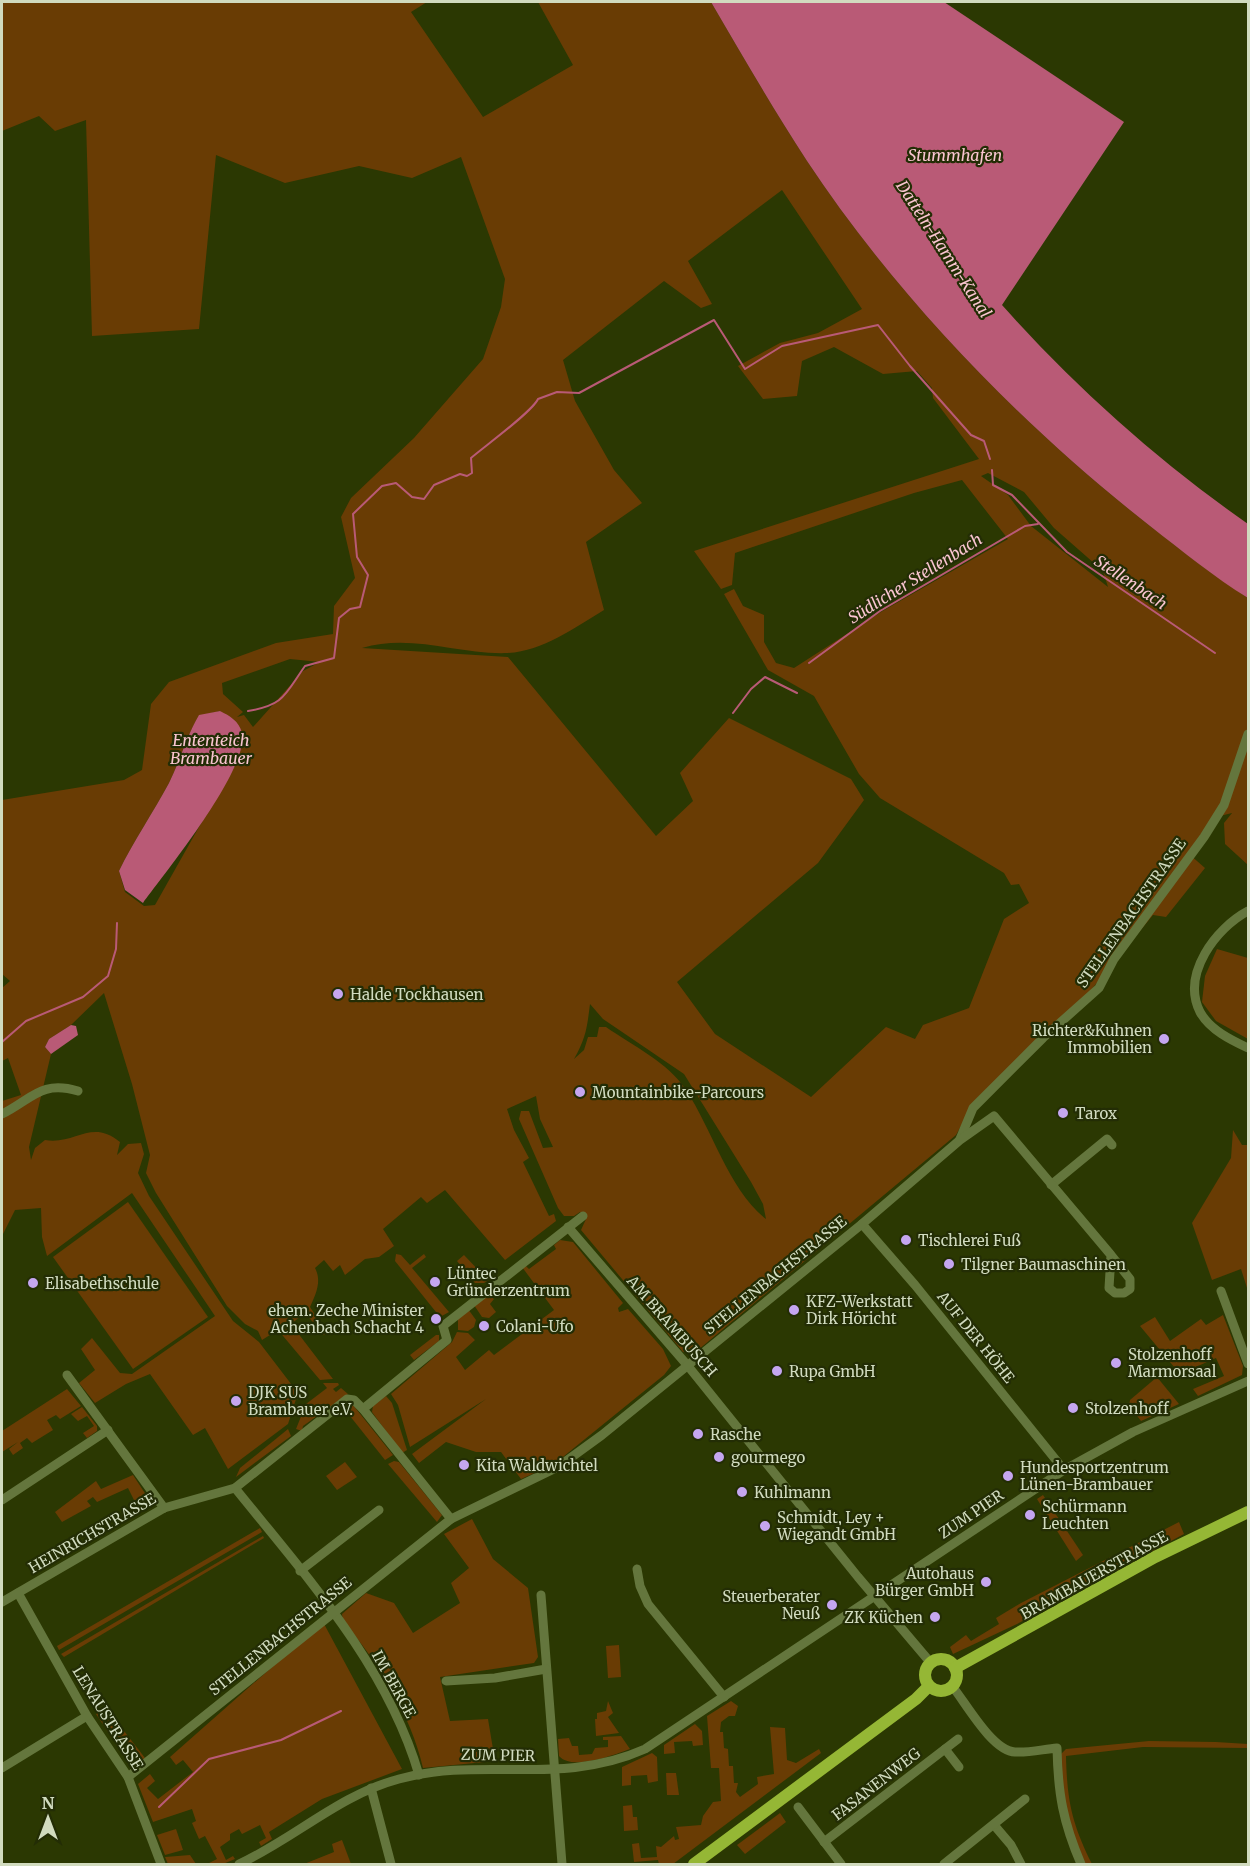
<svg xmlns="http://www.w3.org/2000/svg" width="1250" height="1866" viewBox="0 0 1250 1866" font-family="Merriweather,serif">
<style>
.green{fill:#693c04;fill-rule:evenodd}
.water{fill:#b95a76}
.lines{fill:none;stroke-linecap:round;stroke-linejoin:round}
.stream{stroke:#b95a76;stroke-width:2}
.minor{stroke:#64763d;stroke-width:9}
.major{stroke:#95b735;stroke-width:12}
.poi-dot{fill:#c5a6f0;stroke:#232d05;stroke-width:2}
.labels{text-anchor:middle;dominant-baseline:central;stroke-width:4.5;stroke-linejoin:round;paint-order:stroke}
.street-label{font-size:15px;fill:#d1dbbf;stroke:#232d05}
.poi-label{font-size:15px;fill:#d1dbbf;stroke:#232d05;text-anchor:start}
.water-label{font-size:16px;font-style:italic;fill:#fac5d1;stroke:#232d05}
</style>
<rect width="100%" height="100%" fill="#2b3802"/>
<!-- green -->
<g class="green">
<path d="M2,2H427L411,12L483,117L573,65L538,2H711C742,55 773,109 807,161C897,297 1021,425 1150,526C1182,551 1214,576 1248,598V865L1225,844L1224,823L1232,813L1220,816L1189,854L1205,868L1166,917L1153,915L1081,1002L976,1099L956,1135L698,1350L683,1352L581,1230L586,1219L580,1212L574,1216H564L558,1208L519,1119L521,1111H529L543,1148L553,1147L540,1119L536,1096L507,1109L514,1130L529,1158L523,1162L549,1216L554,1214L556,1221L505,1260L445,1190L427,1203L421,1197L383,1229L394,1246L379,1257L365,1259L345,1275L340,1265L333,1271L324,1260L315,1268C322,1281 316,1294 310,1307L318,1319L315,1322L320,1328L325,1327L326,1332L324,1335L305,1313L291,1324L333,1379L320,1380L278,1330L262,1340L258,1331L245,1324L227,1306L156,1193L146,1173L150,1155L132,1084L104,993L71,1025L49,1039L45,1047L51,1054L29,1147L31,1160L35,1148L45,1140C76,1145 91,1118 120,1142L117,1155L128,1144L141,1143L144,1154L138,1173L149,1196L233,1321L259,1342L298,1393L288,1424L228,1469L205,1428L193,1435L150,1374L126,1384L95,1403L79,1383L95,1370L81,1349L92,1338L120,1373L132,1374L215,1316L132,1193L47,1256L42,1237L41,1208L15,1210L2,1236V1101L21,1095L8,1058L2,1061V988L10,981L2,974V800L124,780L142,770L151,704L169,682L276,643L333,634L334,606L355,578L341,517L351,498L414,438L483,359L501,307L505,279L461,157L412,178L359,166L285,183L216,155L199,329L92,336L86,120L55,131L39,116L2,131ZM782,190L862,309L818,333L780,343L738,366L763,399L797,396L802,361L834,347L883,374L917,371L932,388L933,398L979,459L694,551L721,589L732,585L735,553L914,493L962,480L1008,539L881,612L794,668L776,663L764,642V615L743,606L734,589L724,594L768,670L814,696L859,774L880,798L1004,873L1011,885L1019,884L1029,903L1004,919L969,1008L923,1025L915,1039L886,1027L811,1097L715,1034L677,982L818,863L864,800L851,779L729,718L680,773L693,801L656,836L508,657L362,648C412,633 458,655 508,653C543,651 574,628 604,610L586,542L642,503L614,470L575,401L563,360L664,281L701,308L712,304L688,261ZM988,473L1024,492L1054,528L1103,571L1108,587L1031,526L1008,495L981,476ZM290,659L320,662L303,671L253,727L244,715L237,717L243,712L223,694L222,683ZM220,711L242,734L239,756L155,905L144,906L125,892L119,871C134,840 153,813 169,783C180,761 186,737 199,716ZM590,1004L603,1019L684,1074L751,1182L763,1204L766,1219C729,1190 712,1129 686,1090C669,1063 632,1045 606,1027H599L597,1037H588L584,1050L574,1059C586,1038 587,1028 590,1004Z"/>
<path d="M1217,949L1248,958V1039L1216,1021L1202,1002L1205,976Z"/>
<path d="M1233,1130L1242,1145H1248V1291L1241,1269L1212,1280L1192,1223L1231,1158Z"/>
<path d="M128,1202L208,1317L133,1369L53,1257Z"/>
<path d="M560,1240L573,1242L623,1303L618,1308L619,1312L628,1309L663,1349L671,1366L664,1375L553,1465L521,1479L501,1452H476L446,1442L419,1463L412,1454L486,1399L410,1447L398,1405L391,1394L452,1342L457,1332L468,1333L475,1340L456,1357L465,1370L489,1350L494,1355L554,1310L522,1267L524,1264L529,1269L556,1249L554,1245Z"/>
<path d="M396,1254L401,1255L410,1265L424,1254L426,1257L412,1268L449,1312L440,1317L395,1261Z"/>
<path d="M464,1255L484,1276L490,1272L492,1278L484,1283H475L457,1261Z"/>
<path d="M487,1294L494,1299L490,1304L496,1312L489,1318L482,1317L474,1305Z"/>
<path d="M468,1309L476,1320L474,1327L468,1331L458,1330V1319Z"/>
<path d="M1223,1315L1243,1366L1242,1375L1198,1396L1193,1389L1224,1376L1216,1358L1180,1374L1140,1326L1155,1317L1170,1341L1201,1319L1206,1325Z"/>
<path d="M436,1335H439V1341L414,1360L410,1355Z"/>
<path d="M1157,1377L1179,1404L1141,1421L1129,1405L1130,1400Z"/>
<path d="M323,1383H338L339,1385L333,1389L336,1392L341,1388L348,1394L303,1426L302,1431L296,1429L306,1404L327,1388Z"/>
<path d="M67,1389L81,1406L60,1419L56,1415L47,1420L53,1430L32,1443L27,1438L20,1443L23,1448L13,1455L9,1449L18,1442L2,1452V1431Z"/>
<path d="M386,1396L392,1403L407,1450L402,1453L372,1412L373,1406Z"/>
<path d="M346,1404L353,1405L393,1455L385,1460L342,1406Z"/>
<path d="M82,1407L97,1426V1431L87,1438L83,1433L94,1426L87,1416L78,1421L71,1414Z"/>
<path d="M288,1429L291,1436L236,1477L240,1468Z"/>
<path d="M394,1461L399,1462L442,1515L437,1522L388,1464Z"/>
<path d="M345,1462L357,1477L337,1490L326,1476Z"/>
<path d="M133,1475L150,1501L146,1510L133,1516L129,1507L136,1504L128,1488L97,1502L93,1497L87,1501L91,1506L62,1522L55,1512L96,1481L101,1489Z"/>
<path d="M1043,1495L1083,1555L1076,1561L1037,1499Z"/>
<path d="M472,1519L493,1559L528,1588L538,1657L534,1663L440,1677L450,1721L488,1719L495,1761L423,1768C411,1715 378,1662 343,1621L342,1614L366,1593L394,1603L413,1633L460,1603L451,1583L469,1568L444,1534Z"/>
<path d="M1179,1522L1184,1534L1017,1624L953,1654L950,1647L966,1635L971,1641L999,1624L996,1618L1021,1603Z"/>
<path d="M260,1528L262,1532L59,1650L57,1646L62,1643Z"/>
<path d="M263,1536L264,1538L64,1657L61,1654Z"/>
<path d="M323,1622L402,1769L322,1799L269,1832L272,1839L261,1846L259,1842L266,1838L260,1825L242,1834L239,1829L230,1834V1840L220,1847L226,1860L233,1856L235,1859L223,1864H207L217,1859L205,1836L199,1839L192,1823L196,1821L192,1809L153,1822L138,1784L150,1774L155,1781L147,1788L158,1799L193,1772L183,1760L176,1765L170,1757Z"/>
<path d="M619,1645L621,1677L608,1678L606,1646Z"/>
<path d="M608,1701L613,1713L608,1717L619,1733L596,1736L595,1719H597V1713L606,1711Z"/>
<path d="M731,1701L738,1706L735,1716H729L721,1722L720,1732H723L724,1748L728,1749L729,1766H733L734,1783H738L736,1792L740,1797L758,1784L757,1777L774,1774L770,1727L785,1728L787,1760L796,1763L819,1749L821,1753L673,1864H659L658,1860L634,1862L632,1844L639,1843L641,1858L657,1857L656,1846L661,1847L674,1836L675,1840L679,1839L676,1827L701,1825L703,1816L713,1802L721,1801L719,1768H711L707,1716Z"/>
<path d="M107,1709L145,1758L131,1767L96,1714Z"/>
<path d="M695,1724L702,1731L703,1745L693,1746L692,1741L674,1742L675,1753L664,1754V1745Z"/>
<path d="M621,1736L630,1749C614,1755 572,1771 559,1756L558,1739L569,1738L572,1746H578L579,1755L592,1754L595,1748L608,1747V1740H603V1737Z"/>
<path d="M1216,1742L1248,1744V1748L1143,1747L1066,1756C1067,1801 1072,1824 1092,1864H1084L1063,1804L1061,1754L1066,1749L1149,1741Z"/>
<path d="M652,1753L657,1757L658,1781L648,1783L647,1775L631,1776V1785L622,1786V1767Z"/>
<path d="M666,1773H676L679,1795H667Z"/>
<path d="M632,1805L633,1817H637L638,1830L624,1831L623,1806Z"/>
<path d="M780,1813L786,1822L745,1854L737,1845Z"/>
<path d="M176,1829L183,1850L165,1855L157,1835Z"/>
<path d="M342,1840L351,1864H304L334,1852L332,1844Z"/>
<path d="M190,1855L196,1864H168L165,1857Z"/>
</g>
<!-- water -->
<g class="water">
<path d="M711,2H944L1124,122L1002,305C1075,387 1158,461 1248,524V598C1214,577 1182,551 1150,526C1021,425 897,297 807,161C773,109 742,55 711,2Z"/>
<path d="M220,711C230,716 239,721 242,733C250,768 165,873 143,903L125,890L119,871C134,840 153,813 169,783C180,761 186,737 199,715Z"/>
<path d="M71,1025L76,1026L78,1035L51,1054L45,1047L49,1039Z"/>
</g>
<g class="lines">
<!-- stream -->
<g class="stream">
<path d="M992,470L993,485L1012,495L1067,552L1215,653"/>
<path d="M809,663L880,611L1025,526L1038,524"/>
<path d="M248,711C285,705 285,694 305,666L334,658L339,618L350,609L360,607L368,575L357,557L353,514L382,486L396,483L412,497L424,499L434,485L460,474L467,476L472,473L471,458C485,446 532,412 538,399L557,392L579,393L714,320L745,369L782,346L878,325L910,366L971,435L984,441L990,459"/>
<path d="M733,713L751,689L765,677L797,693"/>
<path d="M2,1042L26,1021L83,997L108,976L116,949L117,923"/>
<path d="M159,1807L209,1759L281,1740L341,1711"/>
</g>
<!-- minor -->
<g class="minor">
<path d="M1248,911C1216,928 1181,974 1200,1012C1210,1030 1231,1040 1248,1048"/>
<path d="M2,1114C32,1099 41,1080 78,1091"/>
<path d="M960,1139L973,1108L1043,1038L1099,988L1114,959L1204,837L1224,805L1248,734"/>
<path d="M1051,1185L1107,1139L1112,1145"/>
<path d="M862,1224L915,1285L1064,1470"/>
<path d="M568,1227L688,1366L858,1577L930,1662"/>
<path d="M1221,1291L1248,1364"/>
<path d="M67,1375L164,1508"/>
<path d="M363,1409L447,1340L443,1326L583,1216"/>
<path d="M235,1488C305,1575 387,1665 419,1775"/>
<path d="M2,1500L108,1430"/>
<path d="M637,1569L640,1586L648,1604L724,1697"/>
<path d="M300,1571L379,1510"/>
<path d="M18,1593L87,1716L128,1777L161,1864"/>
<path d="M541,1595L562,1864"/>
<path d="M2,1602L164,1508L235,1488L347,1399L354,1400L363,1409L451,1519"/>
<path d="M446,1681L495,1678L546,1669"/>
<path d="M952,1686C966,1703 992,1751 1015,1752C1029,1753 1044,1749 1057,1748C1058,1794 1063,1822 1081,1864"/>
<path d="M945,1749L959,1767"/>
<path d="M2,1768L87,1716"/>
<path d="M128,1777L451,1519L558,1467L602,1435L862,1224L960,1140L994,1116L1111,1255L1109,1288L1115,1293H1124L1130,1289V1279L1111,1255"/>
<path d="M371,1788L391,1864"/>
<path d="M798,1807L841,1864"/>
<path d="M994,1825L1011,1845L1021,1864"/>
<path d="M824,1842L958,1739"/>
<path d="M239,1864C294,1839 339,1795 399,1779C483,1756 560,1787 645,1749L1064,1470L1133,1432L1248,1381"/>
<path d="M944,1864L1025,1799"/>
</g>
<!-- major -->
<g class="major">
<circle cx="941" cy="1675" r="16"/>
<path d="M955,1668L1155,1557L1248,1512"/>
<path d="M694,1864L916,1699L929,1686"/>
</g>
</g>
<!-- markers -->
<g class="poi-dot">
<circle cx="338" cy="994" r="6"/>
<circle cx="1164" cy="1039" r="6"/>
<circle cx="580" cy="1092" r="6"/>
<circle cx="1063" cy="1113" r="6"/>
<circle cx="906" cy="1240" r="6"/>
<circle cx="949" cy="1264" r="6"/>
<circle cx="435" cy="1282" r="6"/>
<circle cx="33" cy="1283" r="6"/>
<circle cx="794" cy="1310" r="6"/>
<circle cx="436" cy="1319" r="6"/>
<circle cx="484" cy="1326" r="6"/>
<circle cx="1116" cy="1363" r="6"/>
<circle cx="777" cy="1371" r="6"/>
<circle cx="236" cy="1401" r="6"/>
<circle cx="1073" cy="1408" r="6"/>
<circle cx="698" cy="1434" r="6"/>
<circle cx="719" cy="1457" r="6"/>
<circle cx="464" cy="1465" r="6"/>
<circle cx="1008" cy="1476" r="6"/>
<circle cx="742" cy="1492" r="6"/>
<circle cx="1030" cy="1515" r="6"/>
<circle cx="765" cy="1526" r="6"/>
<circle cx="986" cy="1582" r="6"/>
<circle cx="832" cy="1605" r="6"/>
<circle cx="935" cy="1617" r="6"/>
</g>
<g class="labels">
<!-- street labels -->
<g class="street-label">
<text transform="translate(1131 913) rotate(-55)">STELLENBACHSTRASSE</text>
<text transform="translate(775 1275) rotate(-39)">STELLENBACHSTRASSE</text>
<text transform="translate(672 1326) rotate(49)">AM BRAMBUSCH</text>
<text transform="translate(976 1337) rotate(51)">AUF DER HÖHE</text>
<text transform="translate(971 1514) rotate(-34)">ZUM PIER</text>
<text transform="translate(92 1533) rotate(-30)">HEINRICHSTRASSE</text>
<text transform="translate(1094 1575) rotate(-29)">BRAMBAUERSTRASSE</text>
<text transform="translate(280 1636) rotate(-39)">STELLENBACHSTRASSE</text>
<text transform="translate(394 1684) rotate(61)">IM BERGE</text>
<text transform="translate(108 1718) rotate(58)">LENAUSTRASSE</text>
<text transform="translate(498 1755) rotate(1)">ZUM PIER</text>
<text transform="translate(876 1784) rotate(-38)">FASANENWEG</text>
</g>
<!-- poi labels -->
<g class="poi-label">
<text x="350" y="994">Halde Tockhausen</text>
<text x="1152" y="1030" text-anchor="end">Richter&amp;Kuhnen<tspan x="1152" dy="17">Immobilien</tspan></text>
<text x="592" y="1092">Mountainbike-Parcours</text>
<text x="1075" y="1113">Tarox</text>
<text x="918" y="1240">Tischlerei Fuß</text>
<text x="961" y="1264">Tilgner Baumaschinen</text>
<text x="447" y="1273">Lüntec<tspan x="447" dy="17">Gründerzentrum</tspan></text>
<text x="45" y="1283">Elisabethschule</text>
<text x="806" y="1301">KFZ-Werkstatt<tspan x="806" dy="17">Dirk Höricht</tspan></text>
<text x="424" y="1310" text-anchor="end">ehem. Zeche Minister<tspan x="424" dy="17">Achenbach Schacht 4</tspan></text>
<text x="496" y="1326">Colani-Ufo</text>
<text x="1128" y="1354">Stolzenhoff<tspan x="1128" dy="17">Marmorsaal</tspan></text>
<text x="789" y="1371">Rupa GmbH</text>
<text x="248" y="1392">DJK SUS<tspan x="248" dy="17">Brambauer e.V.</tspan></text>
<text x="1085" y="1408">Stolzenhoff</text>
<text x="710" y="1434">Rasche</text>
<text x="731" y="1457">gourmego</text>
<text x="476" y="1465">Kita Waldwichtel</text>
<text x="1020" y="1467">Hundesportzentrum<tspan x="1020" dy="17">Lünen-Brambauer</tspan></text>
<text x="754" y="1492">Kuhlmann</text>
<text x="1042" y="1506">Schürmann<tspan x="1042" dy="17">Leuchten</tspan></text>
<text x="777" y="1517">Schmidt, Ley +<tspan x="777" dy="17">Wiegandt GmbH</tspan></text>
<text x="974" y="1573" text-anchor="end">Autohaus<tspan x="974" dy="17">Bürger GmbH</tspan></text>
<text x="820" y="1596" text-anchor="end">Steuerberater<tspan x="820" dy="17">Neuß</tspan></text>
<text x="923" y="1617" text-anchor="end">ZK Küchen</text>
</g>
<!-- water labels -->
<g class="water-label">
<text x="955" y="155">Stummhafen</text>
<text transform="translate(944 249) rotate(57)">Datteln-Hamm-Kanal</text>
<text transform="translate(915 578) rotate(-32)">Südlicher Stellenbach</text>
<text transform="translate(1131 582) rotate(34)">Stellenbach</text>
<text x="211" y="740">Ententeich<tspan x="211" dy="18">Brambauer</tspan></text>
</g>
</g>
<!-- border -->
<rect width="1250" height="1866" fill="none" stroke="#d1dbbf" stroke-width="6"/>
<!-- north arrow -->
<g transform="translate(48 1818)" stroke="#232d05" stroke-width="4.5" paint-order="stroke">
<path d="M0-4.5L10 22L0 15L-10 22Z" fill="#d1dbbf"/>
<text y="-9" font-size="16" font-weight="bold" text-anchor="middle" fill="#d1dbbf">N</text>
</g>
</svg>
